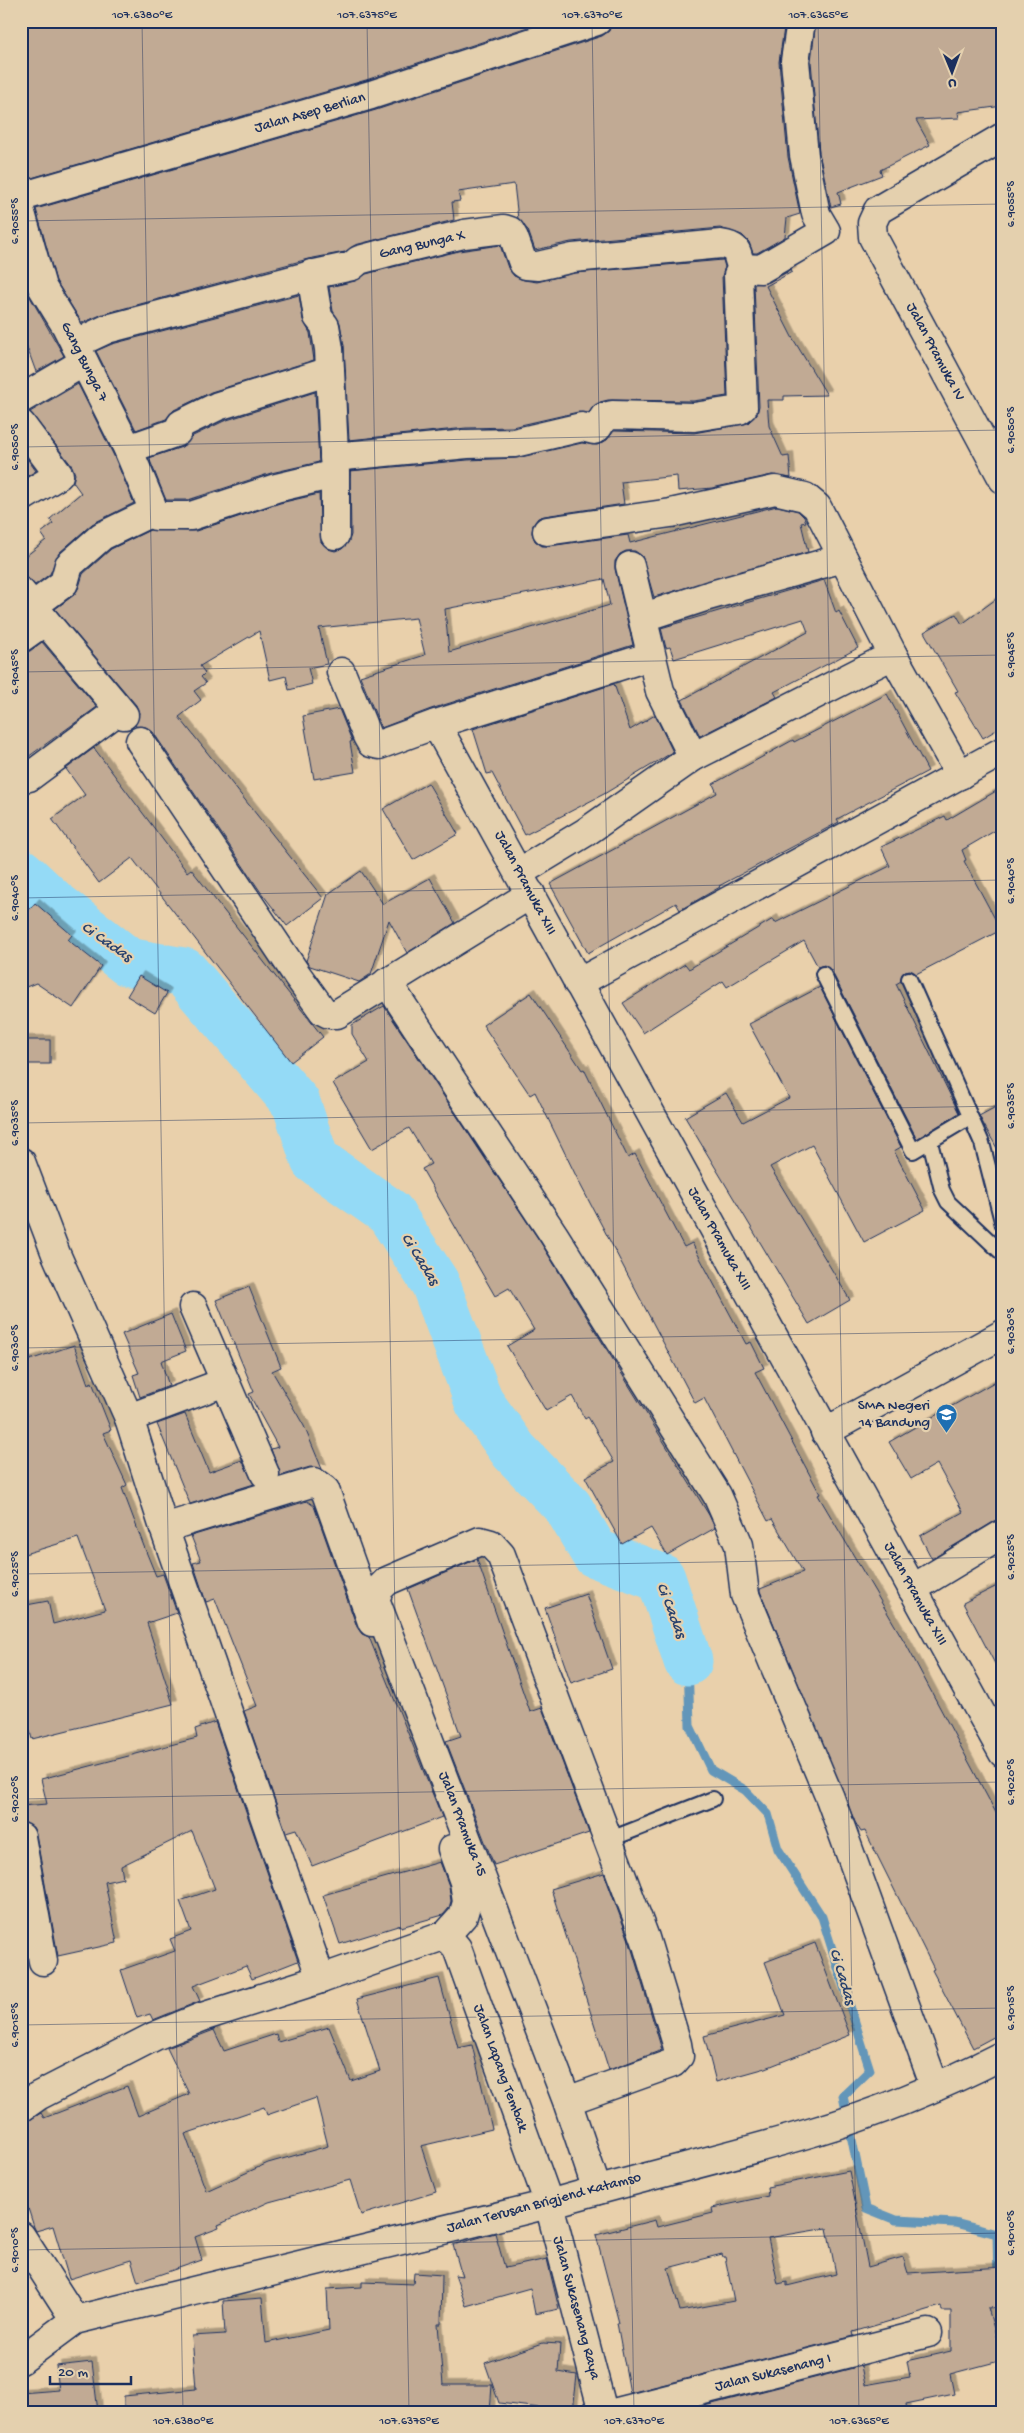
<svg xmlns="http://www.w3.org/2000/svg" width="1024" height="2433" viewBox="0 0 1024 2433" font-family="'Gochi Hand',sans-serif">
<style>
.lines{fill:none;stroke-linecap:round;stroke-linejoin:round}
.stream{stroke:#6496b9;stroke-width:9}
.river{stroke:#94daf6;stroke-width:49}
.building{fill:#c1aa94;stroke:#1b2f5e;fill-rule:evenodd;filter:url(#shadow)}
.lane-casing{stroke:#1b2f5e;stroke-width:18}
.street-casing{stroke:#1b2f5e;stroke-width:31}
.secondary-casing{stroke:#1b2f5e;stroke-width:31}
.lane{stroke:#e4d0ae;stroke-width:14}
.street{stroke:#e4d0ae;stroke-width:28}
.secondary{stroke:#e4d0ae;stroke-width:28}
.ticks{fill:none;stroke:#1b2f5e;stroke-width:1;stroke-opacity:0.45}
.labels{text-anchor:middle;dominant-baseline:central;stroke-width:4.5;stroke-linejoin:round;paint-order:stroke}
.street-label{font-size:15px;fill:#1b2f5e;stroke:#e4d0ae}
.poi-label{font-size:15px;fill:#1b2f5e;stroke:#e4d0ae;text-anchor:end}
.water-label{font-size:16px;font-style:italic;fill:#27406d;stroke:#e4d0ae}
.neatline{fill:none;stroke:#1b2f5e;stroke-width:2}
.ticks-label{font-size:12px;text-anchor:middle;fill:#1b2f5e}
</style>
<defs>
<filter id="shadow"><feDropShadow dx="4.5" dy="-4.5" stdDeviation="0" flood-color="#0004"/></filter>
</defs>
<rect width="100%" height="100%" fill="#e9d0ab"/>
<filter id="ink" filterUnits="userSpaceOnUse"><feTurbulence type="fractalNoise" baseFrequency=".02" numOctaves="2"/><feDisplacementMap in="SourceGraphic" scale="10" xChannelSelector="R" yChannelSelector="G"/><feConvolveMatrix kernelMatrix="1 2 1 2 8 2 1 2 1" color-interpolation-filters="sRGB"/></filter>
<g filter="url(#ink)">
<g class="lines">
<!-- stream -->
<g class="stream">
<path d="M688,1661L690,1726L711,1770L745,1790L768,1814L778,1849L822,1917L870,2070L843,2096L866,2208L896,2220L955,2223L997,2234L998,2278"/>
<path d="M998,2296L999,2321L1003,2335"/>
</g>
<!-- river -->
<path class="river" d="M21,873L54,904L128,962L184,972L296,1103L315,1160L390,1213L435,1283L479,1402L514,1451L568,1507L595,1553L661,1578L688,1661"/>
</g>
<!-- building -->
<g class="building">
<path d="M21,21H94L97,29L118,21H546L366,80L21,181Z"/>
<path d="M612,21H785L779,62L788,157L800,214L787,218L785,237L757,253H753L749,242L742,235L720,228L571,242L535,250L528,230L518,219L514,184L458,192L460,201L452,202L454,220L355,245L345,252L308,259L103,314L82,323L56,281L36,209L376,110L602,36L609,31Z"/>
<path d="M816,21H1003V106L958,112L959,118L916,120L930,145L880,170L882,175L838,192L841,204L831,207L819,153L811,61Z"/>
<path d="M500,245L508,268L514,276L524,280L537,282L575,273L723,260L725,267L722,276L727,396L693,401L608,400L600,402L588,413L578,412L512,427L466,428L349,440L344,346L340,323L333,311L329,287L355,281L366,274L393,267L459,251Z"/>
<path d="M791,270L792,272L766,286L792,337L827,395L784,396V400H767L769,426L783,457L789,456L791,478L772,475L712,488L678,491L677,476L621,482L624,504L544,516L538,518L533,525L532,533L535,541L542,546H549L628,535L630,543L777,506L798,511L804,517L806,522L801,523L808,552L654,597L642,556L635,551H626L620,554L615,561V569L633,645L431,709L381,728L360,676L425,655L416,618L319,628L327,664L308,668L312,684L289,690L286,676L270,680L259,631L200,666L205,673L201,677L206,683L194,691L201,700L179,717L323,898L287,926L260,891L153,732L146,727L135,726L139,713L136,705L55,609L74,595L79,587L83,574L111,549L150,530L196,531L280,503L319,494L321,542L328,549L335,551L342,549L348,543L351,535L350,471L468,460L517,458L582,443L597,445L607,440L614,431L694,433L748,423L757,414L759,406L754,284L769,282ZM604,579L610,605L449,652L445,609Z"/>
<path d="M21,271L29,295L64,356L36,372L21,331Z"/>
<path d="M299,295L303,320L310,333L314,360L211,392L174,410L166,419L136,430L96,351L112,344Z"/>
<path d="M78,384L114,456L134,503L92,524L59,553L50,574L35,585L27,578L21,577V560L46,540L41,533L53,524L50,519L81,493L73,482L75,474L72,466L30,412Z"/>
<path d="M315,392L319,462L271,473L188,500H166L149,458L182,447L193,436L224,421Z"/>
<path d="M21,450L36,471L21,480Z"/>
<path d="M824,580L836,613L839,611L858,648L774,692L777,697L700,736L682,700L808,632L803,619L674,659L670,647L666,648L661,628Z"/>
<path d="M1003,594V726L983,738L955,692L958,691L924,632L956,614L962,624Z"/>
<path d="M42,642L97,707L21,762V653L30,651Z"/>
<path d="M614,684L630,730L655,715L673,752L604,794L525,835L492,773L487,774L473,729Z"/>
<path d="M887,694L928,771L837,819L839,822L719,886L720,887L680,910L676,903L588,953L550,884L717,793L713,784L793,740L794,742Z"/>
<path d="M339,709L352,741L350,742L355,772L314,779L303,716Z"/>
<path d="M94,748L187,872L191,869L323,1037L291,1062L132,858L99,883L52,819L85,795L66,769Z"/>
<path d="M428,783L458,834L413,860L383,809Z"/>
<path d="M1003,787V826L962,850L966,860L964,861L1001,930L916,974L910,970L905,971L902,974L901,981L896,984L959,1113L917,1139L831,970L824,965L818,967L804,941L727,987L723,981L643,1033L623,1003L685,964L689,969L773,919L775,923L890,866L881,847L945,816L947,820Z"/>
<path d="M361,871L383,904L430,878L455,923L407,953L389,920L371,974L359,982L310,966L306,961L328,894Z"/>
<path d="M35,903L72,935L68,940L101,966L73,1008L36,983L21,989V920Z"/>
<path d="M139,976L167,993L155,1013L127,996Z"/>
<path d="M820,987L901,1147L894,1151L925,1210L864,1242L812,1145L770,1167L850,1300L809,1324L685,1117L726,1093L743,1122L789,1098L749,1024Z"/>
<path d="M531,993L582,1070L584,1069L628,1158L635,1154L684,1247L692,1243L746,1344L751,1342L764,1368L755,1372L820,1494L818,1495L907,1646L1003,1826V2032L973,2048L932,1970L934,1969L865,1831L861,1832L855,1822L760,1591V1589L803,1572L772,1519L768,1521L704,1398L695,1403L580,1184L535,1092L530,1095L483,1025Z"/>
<path d="M384,1006L541,1243L709,1515L715,1528L667,1555L651,1528L622,1544L585,1477L614,1462L588,1417L585,1419L572,1396L546,1411L507,1346L534,1330L509,1288L495,1296L422,1169L431,1164L409,1128L372,1149L333,1083L369,1062L352,1034V1025Z"/>
<rect x="21" y="1040" width="29" height="24"/>
<path d="M1003,1103V1159L979,1116Z"/>
<path d="M249,1287L281,1367L272,1371L304,1426L322,1469L310,1467L280,1476L271,1449L278,1447L249,1394L254,1392L216,1300Z"/>
<path d="M171,1314L186,1351L161,1361L169,1386L140,1397L133,1375L139,1373L122,1334Z"/>
<path d="M74,1345L88,1384L92,1382L111,1430L103,1433L127,1485L122,1488L145,1549L156,1576L163,1574L177,1613L147,1623L173,1704L32,1739L21,1696V1606L48,1601L53,1624L105,1610L78,1538L21,1555V1363Z"/>
<path d="M1003,1377V1518L995,1521L932,1559L920,1536L963,1512L937,1464L911,1479L889,1442Z"/>
<path d="M185,1414L209,1472L242,1460L254,1484L190,1504L157,1424Z"/>
<path d="M307,1501L314,1506L357,1627L362,1634L369,1637L442,1817L312,1866L296,1829L286,1832L244,1711L257,1706L215,1599L206,1602L193,1563L201,1561L191,1536Z"/>
<path d="M477,1559L530,1712L542,1708L589,1833L494,1865L446,1741L461,1736L408,1589Z"/>
<path d="M1003,1583V1679L963,1603Z"/>
<path d="M586,1594L612,1669L571,1683L545,1608Z"/>
<path d="M215,1722L298,1961L252,1979L246,1966L193,1986L200,2001L153,2020L150,2014L137,2018L121,1970L175,1951L170,1939L191,1931L180,1901L215,1889L192,1831L121,1866L123,1878L105,1882L117,1943L58,1956L36,1834L33,1827L21,1822V1806L47,1804L41,1779L197,1738L195,1729Z"/>
<path d="M440,1862L449,1886L451,1901L449,1908L443,1915L401,1927V1925L340,1944L323,1895Z"/>
<path d="M604,1873L630,1943L662,2050L609,2070L551,1889Z"/>
<path d="M815,1943L850,2035L766,2068L716,2082L704,2036L785,2015L765,1962Z"/>
<path d="M439,1978L458,2048L472,2045L492,2129L421,2146L436,2192L361,2215L350,2180L269,2202L218,2225L219,2228L195,2237L202,2260L138,2282L131,2260L69,2279L53,2226L36,2231L34,2227L21,2186V2125L41,2113L44,2118L127,2086L138,2116L189,2094L167,2048L214,2030L224,2051L276,2034L278,2042L329,2027L351,2081L380,2071L357,1999ZM316,2098L328,2146L268,2163L206,2191L185,2134L264,2107L267,2115Z"/>
<path d="M849,2171L868,2267L903,2257L908,2273L1003,2267V2307L988,2308L1003,2360L950,2374L954,2394L906,2404L907,2412H681L861,2366L865,2385L910,2377L907,2361L951,2351V2311H942L941,2306L853,2332L854,2336L630,2393L617,2323H619L596,2235L655,2220L657,2227L713,2213L712,2208L768,2196L767,2187ZM827,2228L836,2274L787,2286V2282L778,2284L768,2238ZM722,2254L723,2257H725L734,2301L680,2311L668,2268Z"/>
<path d="M495,2233L505,2268L547,2259L559,2309L535,2314L530,2288L466,2306L455,2275L462,2276L453,2245Z"/>
<path d="M414,2273L442,2275L441,2324H438L443,2385H492L490,2412H124V2396L196,2389L192,2336L225,2334L223,2301L262,2298L266,2343L329,2330L327,2289L362,2287V2282L413,2284Z"/>
<path d="M543,2343L560,2344L558,2372L577,2375L573,2412L499,2403L485,2363Z"/>
<path d="M92,2362L98,2412H21V2393L59,2390L56,2366Z"/>
</g>
<g class="lines">
<defs>
<g id="lane">
<path d="M823,974L913,1151L970,1117"/>
<path d="M909,979L982,1143L1003,1225"/>
<path d="M930,1142L942,1190L948,1202L1003,1254"/>
<path d="M608,1840L713,1799"/>
</g>
<g id="street">
<path d="M1003,137L878,210L872,223L873,237L1003,479"/>
<path d="M21,197L371,95L597,21"/>
<path d="M21,213L42,287L66,326L128,449L156,516H191L276,488L335,474"/>
<path d="M743,268L761,269L826,231L816,214L804,155L795,61L801,21"/>
<path d="M311,274L318,317L325,326L329,349L335,474V535"/>
<path d="M75,344L107,329L315,274L352,266L359,260L389,252L464,234L504,229L510,231L514,238L523,263L526,265L538,266L573,258L721,244C743,247 734,256 743,268"/>
<path d="M21,399L84,362"/>
<path d="M21,424L59,475L21,498"/>
<path d="M128,449L177,432L181,424L218,406L330,371"/>
<path d="M334,457L467,444L514,443L582,427L594,430L598,427L604,417L612,415L694,417L739,410L743,407L738,275L743,268"/>
<path d="M547,531L671,513L775,490L805,497L817,507L893,655L960,775"/>
<path d="M630,566L660,691L693,757"/>
<path d="M21,592L124,715"/>
<path d="M33,606L64,583L69,565L102,536L154,511"/>
<path d="M644,617L708,596L843,558"/>
<path d="M21,638L45,621"/>
<path d="M341,672L367,736L371,743L379,745L436,724L651,656"/>
<path d="M436,724L1003,1753"/>
<path d="M140,741L297,975L323,1011L329,1014H337L531,894"/>
<path d="M21,778L29,777L119,710"/>
<path d="M520,872L586,832L693,757L893,655"/>
<path d="M387,982L554,1235L717,1495L739,1545L745,1595L830,1798L935,2087"/>
<path d="M578,983L1003,751"/>
<path d="M21,1162L56,1254L129,1418L164,1528L321,1979"/>
<path d="M193,1307L265,1474"/>
<path d="M129,1418L225,1382"/>
<path d="M825,1432L1003,1334"/>
<path d="M164,1528L314,1482L325,1490L372,1622"/>
<path d="M912,1589L1003,1534"/>
<path d="M21,1837L43,1961"/>
<path d="M567,2101L673,2063L679,2056L677,2044L645,1938L501,1555L491,1544L480,1541L387,1581L380,1588L375,1599L567,2101L597,2190"/>
<path d="M21,2108L38,2096L155,2036L202,2017L321,1979L446,1935L463,1916L467,1902L464,1882L452,1849"/>
<path d="M21,2236L75,2320"/>
<path d="M21,2360L75,2320L549,2204L457,1948L446,1935"/>
<path d="M617,2412L928,2333"/>
</g>
<path id="secondary" d="M603,2412L549,2204C637,2178 726,2158 813,2132C878,2113 942,2086 1003,2055"/>
</defs>
<!-- lane casing -->
<use href="#lane" class="lane-casing"/>
<!-- street casing -->
<use href="#street" class="street-casing"/>
<!-- secondary casing -->
<use href="#secondary" class="secondary-casing"/>
<!-- lane -->
<use href="#lane" class="lane"/>
<!-- street -->
<use href="#street" class="street"/>
<!-- secondary -->
<use href="#secondary" class="secondary"/>
</g>
</g>
<!-- ticks -->
<path class="ticks" d="M142,21L183,2412M367,21L409,2412M592,21L634,2412M818,21L859,2412M21,221L1003,204M21,447L1003,430M21,672L1003,655M21,898L1003,880M21,1123L1003,1106M21,1348L1003,1331M21,1574L1003,1557M21,1799L1003,1782M21,2025L1003,2008M21,2250L1003,2233"/>
<!-- icons -->
<defs>
<symbol id="school-pin" viewBox="-11 -11 22 30"><path d="M0 17L-7.5 6A9.5 9.5 0 1 1 7.5 6Z" fill="#1f6fb2" stroke="#e4d0ae"/><path d="M0-5L7-2L0 1L-7-2ZM-4 1L0 2.5L4 1V4Q0 6-4 4Z" fill="#fff"/></symbol>
</defs>
<g fill-rule="evenodd">
<use href="#school-pin" x="934" y="1402" width="25" height="34"/>
</g>
<g class="labels">
<!-- street labels -->
<g class="street-label">
<text transform="translate(310 113) rotate(-16)">Jalan Asep Berlian</text>
<text transform="translate(422 245) rotate(-13)">Gang Bunga X</text>
<text transform="translate(935 352) rotate(62)">Jalan Pramuka IV</text>
<text transform="translate(84 362) rotate(63)">Gang Bunga 7</text>
<text transform="translate(525 883) rotate(62)">Jalan Pramuka XIII</text>
<text transform="translate(719 1239) rotate(61)">Jalan Pramuka XIII</text>
<text transform="translate(915 1594) rotate(61)">Jalan Pramuka XIII</text>
<text transform="translate(462 1824) rotate(69)">Jalan Pramuka 15</text>
<text transform="translate(500 2068) rotate(70)">Jalan Lapang Tembak</text>
<text transform="translate(544 2203) rotate(-15)">Jalan Terusan Brigjend Katamso</text>
<text transform="translate(576 2308) rotate(75)">Jalan Sukasenang Raya</text>
<text transform="translate(773 2373) rotate(-14)">Jalan Sukasenang I</text>
</g>
<!-- poi labels -->
<g class="poi-label">
<text x="930" y="1406">SMA Negeri<tspan x="930" dy="17">14 Bandung</tspan></text>
</g>
<!-- water labels -->
<g class="water-label">
<text transform="translate(106 943) rotate(35)">Ci Cadas</text>
<text transform="translate(419 1260) rotate(58)">Ci Cadas</text>
<text transform="translate(670 1611) rotate(69)">Ci Cadas</text>
<text transform="translate(841 1977) rotate(73)">Ci Cadas</text>
</g>
</g>
<!-- margin -->
<rect width="1024" height="2433" fill="none" stroke="#e4d0ae" stroke-width="55"/>
<!-- north arrow -->
<g transform="translate(952 72) rotate(179)" stroke="#e4d0ae" stroke-width="4" paint-order="stroke">
<path d="M0-4L9 19L0 12L-9 19Z" fill="#1b2f5e"/>
<text y="-8" font-size="14" font-weight="bold" text-anchor="middle" fill="#1b2f5e">U</text>
</g>
<!-- scale -->
<path d="M50 2376v8h81v-8" fill="none" stroke="#1b2f5e" stroke-width="2.5"/>
<text x="58" y="2376" font-size="15" fill="#1b2f5e" stroke="#e4d0ae" stroke-width="4" paint-order="stroke">20 m</text>
<rect x="28" y="28" width="968" height="2378" class="neatline"/>
<g class="ticks-label">
<text x="142" y="18">107.6380°E</text>
<text x="367" y="18">107.6375°E</text>
<text x="592" y="18">107.6370°E</text>
<text x="818" y="18">107.6365°E</text>
<text transform="translate(1010 204) rotate(-90)" y="4">6.9055°S</text>
<text transform="translate(14 221) rotate(-90)" y="4">6.9055°S</text>
<text transform="translate(1010 430) rotate(-90)" y="4">6.9050°S</text>
<text transform="translate(14 447) rotate(-90)" y="4">6.9050°S</text>
<text transform="translate(1010 655) rotate(-90)" y="4">6.9045°S</text>
<text transform="translate(14 672) rotate(-90)" y="4">6.9045°S</text>
<text transform="translate(1010 881) rotate(-90)" y="4">6.9040°S</text>
<text transform="translate(14 898) rotate(-90)" y="4">6.9040°S</text>
<text transform="translate(1010 1106) rotate(-90)" y="4">6.9035°S</text>
<text transform="translate(14 1123) rotate(-90)" y="4">6.9035°S</text>
<text transform="translate(1010 1331) rotate(-90)" y="4">6.9030°S</text>
<text transform="translate(14 1348) rotate(-90)" y="4">6.9030°S</text>
<text transform="translate(1010 1557) rotate(-90)" y="4">6.9025°S</text>
<text transform="translate(14 1574) rotate(-90)" y="4">6.9025°S</text>
<text transform="translate(1010 1782) rotate(-90)" y="4">6.9020°S</text>
<text transform="translate(14 1799) rotate(-90)" y="4">6.9020°S</text>
<text transform="translate(1010 2008) rotate(-90)" y="4">6.9015°S</text>
<text transform="translate(14 2025) rotate(-90)" y="4">6.9015°S</text>
<text transform="translate(1010 2233) rotate(-90)" y="4">6.9010°S</text>
<text transform="translate(14 2250) rotate(-90)" y="4">6.9010°S</text>
<text x="183" y="2424">107.6380°E</text>
<text x="409" y="2424">107.6375°E</text>
<text x="634" y="2424">107.6370°E</text>
<text x="859" y="2424">107.6365°E</text>
</g>
</svg>
